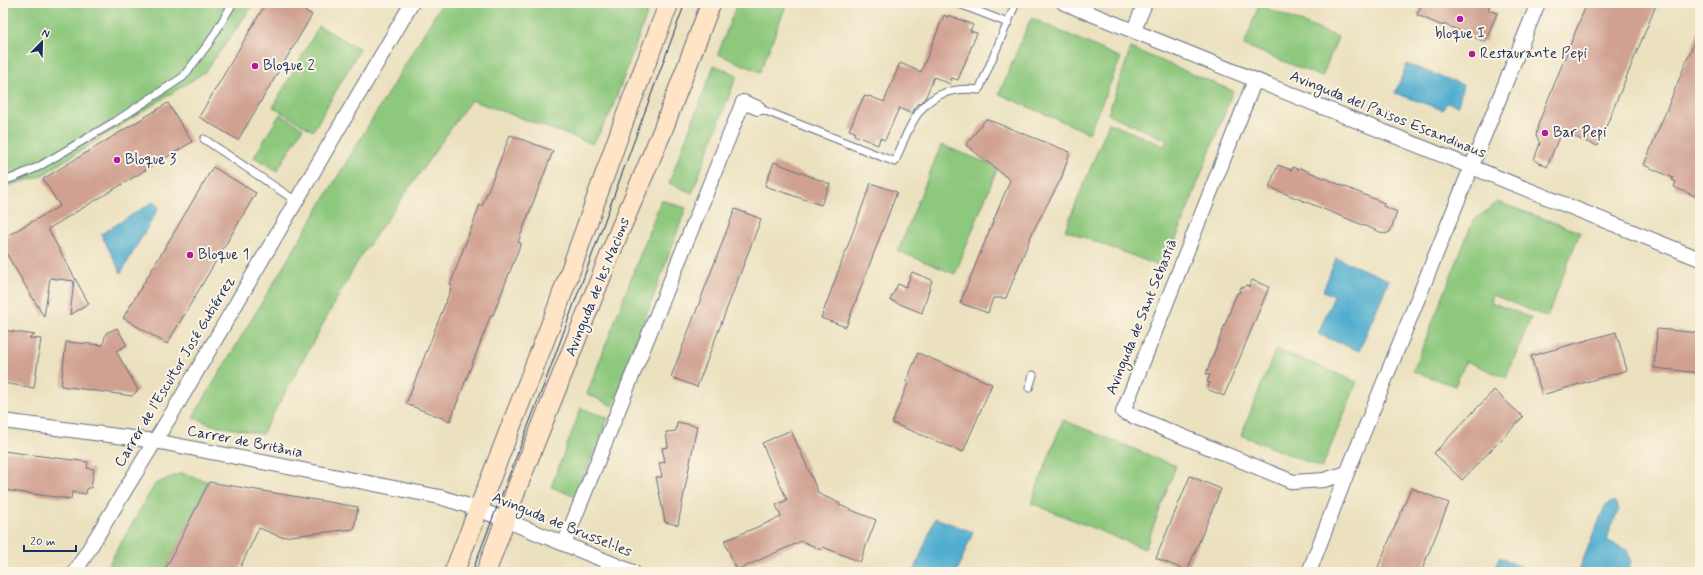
<svg xmlns="http://www.w3.org/2000/svg" width="1703" height="575" viewBox="0 0 1703 575" font-family="Mynerve,sans-serif">
<style>
.green{fill:#8dc87d;stroke:#547c6e}
.water{fill:#51aecf;stroke:#366e96}
.building{fill:#d0a191}
.lines{fill:none;stroke-linecap:round;stroke-linejoin:round}
.lane-casing{stroke:#646d80;stroke-width:9}
.street-casing{stroke:#646d80;stroke-width:16}
.secondary-casing{stroke:#646d80;stroke-width:21}
.lane{stroke:#fff;stroke-width:7}
.street{stroke:#fff;stroke-width:14}
.secondary{stroke:#ffe4c6;stroke-width:19}
.tram{stroke:#1b2f5e;stroke-width:1}
.poi-dot{fill:#b5179e;stroke:#fcf5e5;stroke-width:1.5}
.labels{text-anchor:middle;dominant-baseline:central;stroke-width:4;stroke-linejoin:round;paint-order:stroke}
.poi-label{font-size:15px;fill:#1b2f5e;stroke:#fcf5e5;text-anchor:start}
.street-label{font-size:15px;fill:#1b2f5e;stroke:#fcf5e5}
</style>
<rect width="100%" height="100%" fill="#fcf5e5"/>
<filter id="ink" filterUnits="userSpaceOnUse"><feTurbulence type="fractalNoise" baseFrequency=".025" numOctaves="2"/><feDisplacementMap in="SourceGraphic" scale="8" xChannelSelector="R" yChannelSelector="G"/><feConvolveMatrix kernelMatrix="1 2 1 2 8 2 1 2 1" color-interpolation-filters="sRGB"/></filter>
<filter id="wash" filterUnits="userSpaceOnUse"><feTurbulence type="fractalNoise" baseFrequency=".012" numOctaves="4" result="noise"/><feDisplacementMap in="SourceGraphic" scale="16" xChannelSelector="R" yChannelSelector="G"/><feGaussianBlur stdDeviation="0.9" result="paint"/><feColorMatrix in="noise" values="0 0 0 0 0 0 0 0 0 0 0 0 0 0 0 0 0 1.4 0 .05"/><feComposite in="paint" operator="in"/></filter>
<g filter="url(#wash)">
<rect width="100%" height="100%" fill="#ebe1bf"/>
<!-- green -->
<g class="green">
<path d="M3,3H252L251,8L205,72L39,177L3,187Z"/>
<path d="M442,3H651L610,114L593,144L471,100L359,259L262,434L212,425L193,417Z"/>
<path d="M737,3H787L760,72L718,54Z"/>
<path d="M1259,5L1338,37L1322,77L1244,45Z"/>
<path d="M1031,18L1121,58L1089,133L999,94Z"/>
<path d="M319,26L360,49L313,131L273,107Z"/>
<path d="M1131,48L1233,91L1165,268L1065,230L1109,123L1164,146L1167,140L1108,114Z"/>
<path d="M714,65L737,75L692,193L669,183Z"/>
<path d="M280,114L303,128L277,171L254,157Z"/>
<path d="M941,145L998,167L955,274L898,251Z"/>
<path d="M661,200L686,208L613,406L587,394Z"/>
<path d="M1498,202L1580,232L1547,317L1493,295L1491,302L1531,318L1506,378L1466,361L1455,386L1413,371L1473,221Z"/>
<path d="M1276,349L1357,382L1322,468L1241,435Z"/>
<path d="M581,408L608,418L576,497L551,487Z"/>
<path d="M1063,420L1176,466L1145,549L1031,503Z"/>
<path d="M181,473L209,482L164,572H104L155,484Z"/>
</g>
<!-- water -->
<g class="water">
<path d="M1407,64L1463,85L1458,106L1446,103L1443,110L1395,93Z"/>
<path d="M153,202L159,207L121,273L101,234Z"/>
<path d="M1336,258L1389,280L1359,351L1318,334L1334,296L1323,291Z"/>
<path d="M1614,501L1619,509L1606,540L1627,550L1631,562L1627,572H1578L1605,506Z"/>
<path d="M935,518L973,532L957,572H914Z"/>
<path d="M1499,557L1533,572H1493Z"/>
</g>
<g id="blocks">
<!-- building -->
<g class="building">
<path d="M266,3H292L312,15L238,140L199,117Z"/>
<path d="M1422,3H1491L1488,10L1497,13L1485,42L1444,24L1443,26L1417,15Z"/>
<path d="M1587,3H1657L1598,146L1561,132L1547,167L1534,160L1540,143L1536,135L1539,122Z"/>
<path d="M944,15L948,17L949,15L973,25L970,31L977,33L958,80L952,78L950,84L934,77L925,99L919,104H917L912,114L899,108L885,140L880,138L878,145L854,135L855,132L849,130L864,96L869,97V96L884,102L900,63L921,72Z"/>
<path d="M1700,28V198L1674,187L1676,182L1672,180L1673,178L1644,165Z"/>
<path d="M168,103L192,142L48,229L89,304L70,315L74,281L50,278L44,317L3,248V238L60,206L43,179Z"/>
<path d="M986,119L1070,152L1061,179L1033,231L1006,298H993L988,313L960,303L1010,180L966,145Z"/>
<path d="M510,135L553,151L518,242L521,243L493,315H491L450,421L406,404L452,286L450,285L472,226L480,205L482,206Z"/>
<path d="M774,162L830,184L821,205L765,186Z"/>
<path d="M1278,165L1292,170L1293,167L1299,170L1300,168L1384,203L1383,206L1397,212L1390,232L1385,234L1269,187Z"/>
<path d="M213,167L256,193L167,344L123,318Z"/>
<path d="M871,183L897,192L846,327L821,318Z"/>
<path d="M735,209L761,219L697,387L671,377Z"/>
<path d="M912,272L932,280L922,313L890,300L898,284L906,287Z"/>
<path d="M1252,280L1269,287L1224,396L1207,389L1210,383L1207,382L1210,375L1206,374L1237,293H1239L1241,287L1244,288L1246,285L1249,287Z"/>
<path d="M117,328L127,345L116,351L138,390L132,396L61,386L66,342L103,345L106,333Z"/>
<path d="M1657,329L1700,333V373L1654,368Z"/>
<path d="M3,330L35,335L29,338L41,339L34,388L3,383Z"/>
<path d="M1616,332L1627,370L1542,395L1531,356Z"/>
<path d="M918,353L992,384L963,452L892,423L908,383L906,382Z"/>
<path d="M1494,390L1523,417L1462,480L1434,453Z"/>
<path d="M677,422L697,426L678,525L665,522L656,477H662L659,463L665,462L662,448L668,447L666,432L676,431Z"/>
<path d="M791,430L819,494L840,503L839,505L876,520L860,562L823,547L822,550L802,541L737,570L724,541L781,517L776,505L787,500L762,443Z"/>
<path d="M3,451L88,462L87,468L94,469L91,488H87L86,494L72,492L71,499L3,490Z"/>
<path d="M1190,476L1221,489L1187,571L1156,558Z"/>
<path d="M209,482L358,507L354,529L281,537L259,528L238,572H164Z"/>
<path d="M1411,488L1449,503L1421,572H1376Z"/>
</g>
</g>
</g>
<g filter="url(#ink)">
<use href="#blocks" fill-opacity="0" stroke="#646d80" stroke-width="1"/>
<g class="lines">
<defs>
<g id="lane">
<path d="M957,3L1008,23"/>
<path d="M758,108L895,162C912,119 924,84 979,90L1016,3"/>
<path d="M204,139L296,201"/>
<path d="M3,181L15,177L38,167L116,121L183,77L209,43L233,3"/>
<path d="M1029,388L1033,375"/>
</g>
<g id="street">
<path d="M1064,3L1700,259"/>
<path d="M1134,30L1145,3"/>
<path d="M1255,80L1123,412L1293,482L1324,480L1347,473"/>
<path d="M3,421L155,441L440,497L478,509L633,572"/>
<path d="M564,544L743,102L758,108"/>
<path d="M75,572L177,405L412,3"/>
<path d="M1309,572L1347,473L1538,3"/>
</g>
<g id="secondary">
<path d="M454,572L556,311L625,118L669,3"/>
<path d="M486,572L518,485L619,232L662,132L711,3"/>
</g>
</defs>
<!-- lane casing -->
<use href="#lane" class="lane-casing"/>
<!-- street casing -->
<use href="#street" class="street-casing"/>
<!-- secondary casing -->
<use href="#secondary" class="secondary-casing"/>
<!-- lane -->
<use href="#lane" class="lane"/>
<!-- street -->
<use href="#street" class="street"/>
<!-- secondary -->
<use href="#secondary" class="secondary"/>
<!-- tram -->
<path class="tram" d="M472,572L550,369L685,3"/>
</g>
</g>
<!-- markers -->
<g class="poi-dot">
<circle cx="1460" cy="19" r="4"/>
<circle cx="1472" cy="54" r="4"/>
<circle cx="255" cy="66" r="4"/>
<circle cx="1545" cy="133" r="4"/>
<circle cx="117" cy="160" r="4"/>
<circle cx="190" cy="255" r="4"/>
</g>
<g class="labels">
<!-- poi labels -->
<g class="poi-label">
<text x="1460" y="34" text-anchor="middle">bloque I</text>
<text x="1480" y="54">Restaurante Pepi</text>
<text x="263" y="66">Bloque 2</text>
<text x="1553" y="133">Bar Pepi</text>
<text x="125" y="160">Bloque 3</text>
<text x="198" y="255">Bloque 1</text>
</g>
<!-- street labels -->
<g class="street-label">
<text transform="translate(1388 115) rotate(22)">Avinguda del Països Escandinaus</text>
<text transform="translate(598 287) rotate(-68)">Avinguda de les Nacions</text>
<text transform="translate(1142 317) rotate(-68)">Avinguda de Sant Sebastià</text>
<text transform="translate(175 372) rotate(-59)">Carrer de l'Escultor José Gutiérrez</text>
<text transform="translate(245 442) rotate(11)">Carrer de Britània</text>
<text transform="translate(562 525) rotate(22)">Avinguda de Brussel·les</text>
</g>
</g>
<!-- margin -->
<rect width="1703" height="575" fill="none" stroke="#fcf5e5" stroke-width="16"/>
<!-- north arrow -->
<g transform="translate(42 42) rotate(23)" stroke="#fcf5e5" stroke-width="3" paint-order="stroke">
<path d="M0-3L7 15L0 10L-7 15Z" fill="#1b2f5e"/>
<text y="-6" font-size="11" font-weight="bold" text-anchor="middle" fill="#1b2f5e">N</text>
</g>
<!-- scale -->
<path d="M24 545v6h52v-6" fill="none" stroke="#1b2f5e" stroke-width="2"/>
<text x="30" y="545" font-size="12" fill="#1b2f5e" stroke="#fcf5e5" stroke-width="3" paint-order="stroke">20 m</text>
</svg>
